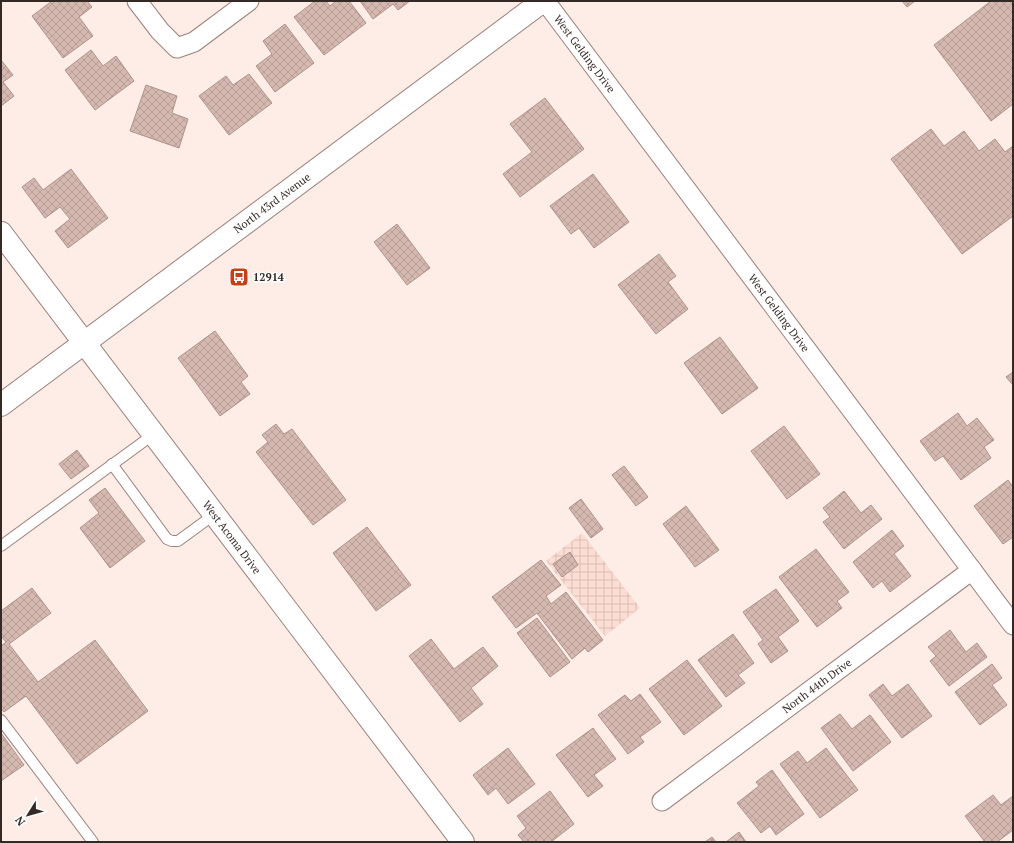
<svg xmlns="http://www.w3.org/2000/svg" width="1014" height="843" viewBox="0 0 1014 843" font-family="'PT Serif',serif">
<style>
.industrial{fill:url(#industrial-grid)}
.building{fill:url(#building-cross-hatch);stroke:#ad928a}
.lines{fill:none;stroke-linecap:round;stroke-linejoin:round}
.lane-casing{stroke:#9c817a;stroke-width:12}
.street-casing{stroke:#9c817a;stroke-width:21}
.secondary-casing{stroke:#9c817a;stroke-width:24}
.lane{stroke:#fff;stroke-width:10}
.street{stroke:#fff;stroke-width:19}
.secondary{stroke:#fff;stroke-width:22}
.labels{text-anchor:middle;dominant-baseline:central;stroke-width:3;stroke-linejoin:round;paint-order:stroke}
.street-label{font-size:11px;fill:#342925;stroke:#fff}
.poi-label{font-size:11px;font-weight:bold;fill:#342925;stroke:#fff;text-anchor:start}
</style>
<defs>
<pattern id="industrial-grid" width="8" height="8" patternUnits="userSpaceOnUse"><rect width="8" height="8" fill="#fcddd4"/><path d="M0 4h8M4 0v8" fill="none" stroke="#d9beb6"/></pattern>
<pattern id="building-cross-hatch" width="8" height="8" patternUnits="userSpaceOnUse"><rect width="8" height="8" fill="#d5b8b0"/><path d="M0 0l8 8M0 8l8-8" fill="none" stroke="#b79e97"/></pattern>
</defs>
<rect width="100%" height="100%" fill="#feece7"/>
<!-- industrial -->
<path class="industrial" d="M582,533L640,608L605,636L546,561Z"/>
<!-- building -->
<g class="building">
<path d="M52,1H87L92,7L79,17L93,36L63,58L32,16Z"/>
<path d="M315,1H326L330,6L336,1H349L366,23L324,55L294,17Z"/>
<path d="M360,1H410L398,10L393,4L373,19Z"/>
<path d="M902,1H915L907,7Z"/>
<path d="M991,1H1013V104L991,121L934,45Z"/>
<path d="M285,24L314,63L275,92L256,66L272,54L263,41Z"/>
<path d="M91,50L103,66L116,56L134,81L95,110L65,70Z"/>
<path d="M1,60L13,75L3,82L14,96L1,106Z"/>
<path d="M249,74L272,103L229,135L199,96L226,76L233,85Z"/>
<path d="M146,85L177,96L172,113L188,119L179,148L130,131Z"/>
<path d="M545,98L584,149L520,197L503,174L532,152L510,124Z"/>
<path d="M931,129L944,146L964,131L979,151L995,139L1005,152L1013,146V216L962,254L891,159Z"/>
<path d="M71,169L108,218L68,248L55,231L70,219L60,207L45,218L22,187L34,178L43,190Z"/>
<path d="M593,174L629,222L594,248L579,228L571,234L550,206Z"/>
<path d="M397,224L430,268L407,285L374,242Z"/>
<path d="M659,254L676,276L668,282L688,309L656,334L618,285Z"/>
<path d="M239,274L241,277L233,283L231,280Z"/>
<path d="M215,331L248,376L241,382L250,394L220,416L178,358Z"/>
<path d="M720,337L758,388L722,414L684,363Z"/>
<path d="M1013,372V385L1006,377Z"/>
<path d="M958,413L967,426L977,418L994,440L984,447L991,458L961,480L943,456L935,461L920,441Z"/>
<path d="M276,424L284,434L292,429L346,500L313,525L256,452L268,442L262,435Z"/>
<path d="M784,426L820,474L787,499L751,451Z"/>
<path d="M77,450L89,466L71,479L59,464Z"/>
<path d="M624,466L648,497L636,506L612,475Z"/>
<path d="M1008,480L1013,487V537L1003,544L974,506Z"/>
<path d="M105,488L145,541L110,568L80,528L99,513L89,500Z"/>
<path d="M844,491L861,513L871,505L882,519L844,549L823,522L830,517L823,508Z"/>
<path d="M581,499L603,529L591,538L569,508Z"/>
<path d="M686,506L719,550L695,567L663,524Z"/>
<path d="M367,527L411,585L376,611L333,553Z"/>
<path d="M892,530L904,546L894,554L911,576L890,592L882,581L873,588L853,562Z"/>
<path d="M816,549L849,592L837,601L842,608L817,627L779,577Z"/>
<path d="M570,552L578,565L562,577L553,564Z"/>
<path d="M541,560L561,585L546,596L551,604L566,592L603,640L588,652L585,648L572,659L537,613L516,628L492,597Z"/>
<path d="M32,588L51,613L9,644L38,682L95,640L148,711L77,764L26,696L4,712L1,708V646L6,642L1,636V611Z"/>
<path d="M776,589L799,621L778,637L788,651L771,663L758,644L763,640L743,612Z"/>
<path d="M537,618L570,662L550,677L517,633Z"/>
<path d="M950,630L966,652L977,643L987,657L949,686L930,661L936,656L928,647Z"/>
<path d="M733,634L754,663L738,675L745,683L726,697L698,660Z"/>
<path d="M431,639L454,669L483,647L498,666L471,688L483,704L460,722L409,656Z"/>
<path d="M687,660L722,706L684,735L649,689Z"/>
<path d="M992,664L1002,678L992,685L1007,705L980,725L955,692Z"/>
<path d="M883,684L892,696L908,684L932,716L902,738L869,695Z"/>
<path d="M640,694L661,722L640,737L644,742L628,754L598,715L625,695L631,701Z"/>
<path d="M840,714L852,729L870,715L891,742L853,771L821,728Z"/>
<path d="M593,728L616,759L594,775L603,786L588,797L556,755Z"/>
<path d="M1,733L24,765L1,781Z"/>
<path d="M508,748L535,784L508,804L496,788L488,795L473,775Z"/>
<path d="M826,748L858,790L820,818L780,764L798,751L807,763Z"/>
<path d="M772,770L804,814L776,835L770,826L761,833L737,803L759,786L756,782Z"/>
<path d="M550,791L574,824L551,842H524L518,835L526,828L517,816Z"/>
<path d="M993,795L1001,805L1013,796V830L997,842H985L965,816Z"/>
<path d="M739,832L746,842H726Z"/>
<path d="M712,837L716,842H705Z"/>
</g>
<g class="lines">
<defs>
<g id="lane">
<path d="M112,464L167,539L172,541H178L215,514"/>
<path d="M1,546L154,434"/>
<path d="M1,720L93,842"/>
</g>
<g id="street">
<path d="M137,1L160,31L177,48L194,42L249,1"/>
<path id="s1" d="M545,1L1013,625"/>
<path id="s2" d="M662,801L972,570"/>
</g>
<g id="secondary">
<path id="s3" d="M1,233L463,842"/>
<path id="s4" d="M1,405L543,1"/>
</g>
</defs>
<!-- lane casing -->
<use href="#lane" class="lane-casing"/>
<!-- street casing -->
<use href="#street" class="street-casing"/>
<!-- secondary casing -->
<use href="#secondary" class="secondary-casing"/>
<!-- lane -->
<use href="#lane" class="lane"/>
<!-- street -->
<use href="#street" class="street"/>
<!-- secondary -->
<use href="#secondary" class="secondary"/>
</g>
<!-- icons -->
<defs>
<symbol id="bus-square" viewBox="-11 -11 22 22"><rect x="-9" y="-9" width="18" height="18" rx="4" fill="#c73f12" stroke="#fff"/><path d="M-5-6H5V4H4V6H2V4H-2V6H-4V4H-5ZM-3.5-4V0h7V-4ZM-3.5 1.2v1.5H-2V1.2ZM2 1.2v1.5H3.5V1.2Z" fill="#fff"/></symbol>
</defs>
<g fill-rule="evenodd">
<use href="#bus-square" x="228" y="266" width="22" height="22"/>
</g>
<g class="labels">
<!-- street labels -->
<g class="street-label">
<text stroke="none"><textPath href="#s1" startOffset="66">West Gelding Drive</textPath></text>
<text stroke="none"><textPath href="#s4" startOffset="338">North 43rd Avenue</textPath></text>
<text stroke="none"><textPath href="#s1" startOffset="390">West Gelding Drive</textPath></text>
<text stroke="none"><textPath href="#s3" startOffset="382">West Acoma Drive</textPath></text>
<text stroke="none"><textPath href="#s2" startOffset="193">North 44th Drive</textPath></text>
</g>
<!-- poi labels -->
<g class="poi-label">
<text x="253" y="277">12914</text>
</g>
</g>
<!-- border -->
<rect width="1014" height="843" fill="none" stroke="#342925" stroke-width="4"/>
<!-- north arrow -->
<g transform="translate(28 815) rotate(233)" stroke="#ffffff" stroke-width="3" paint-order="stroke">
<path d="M0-3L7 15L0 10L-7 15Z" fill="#342925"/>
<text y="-6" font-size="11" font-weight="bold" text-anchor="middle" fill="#342925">N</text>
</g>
</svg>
